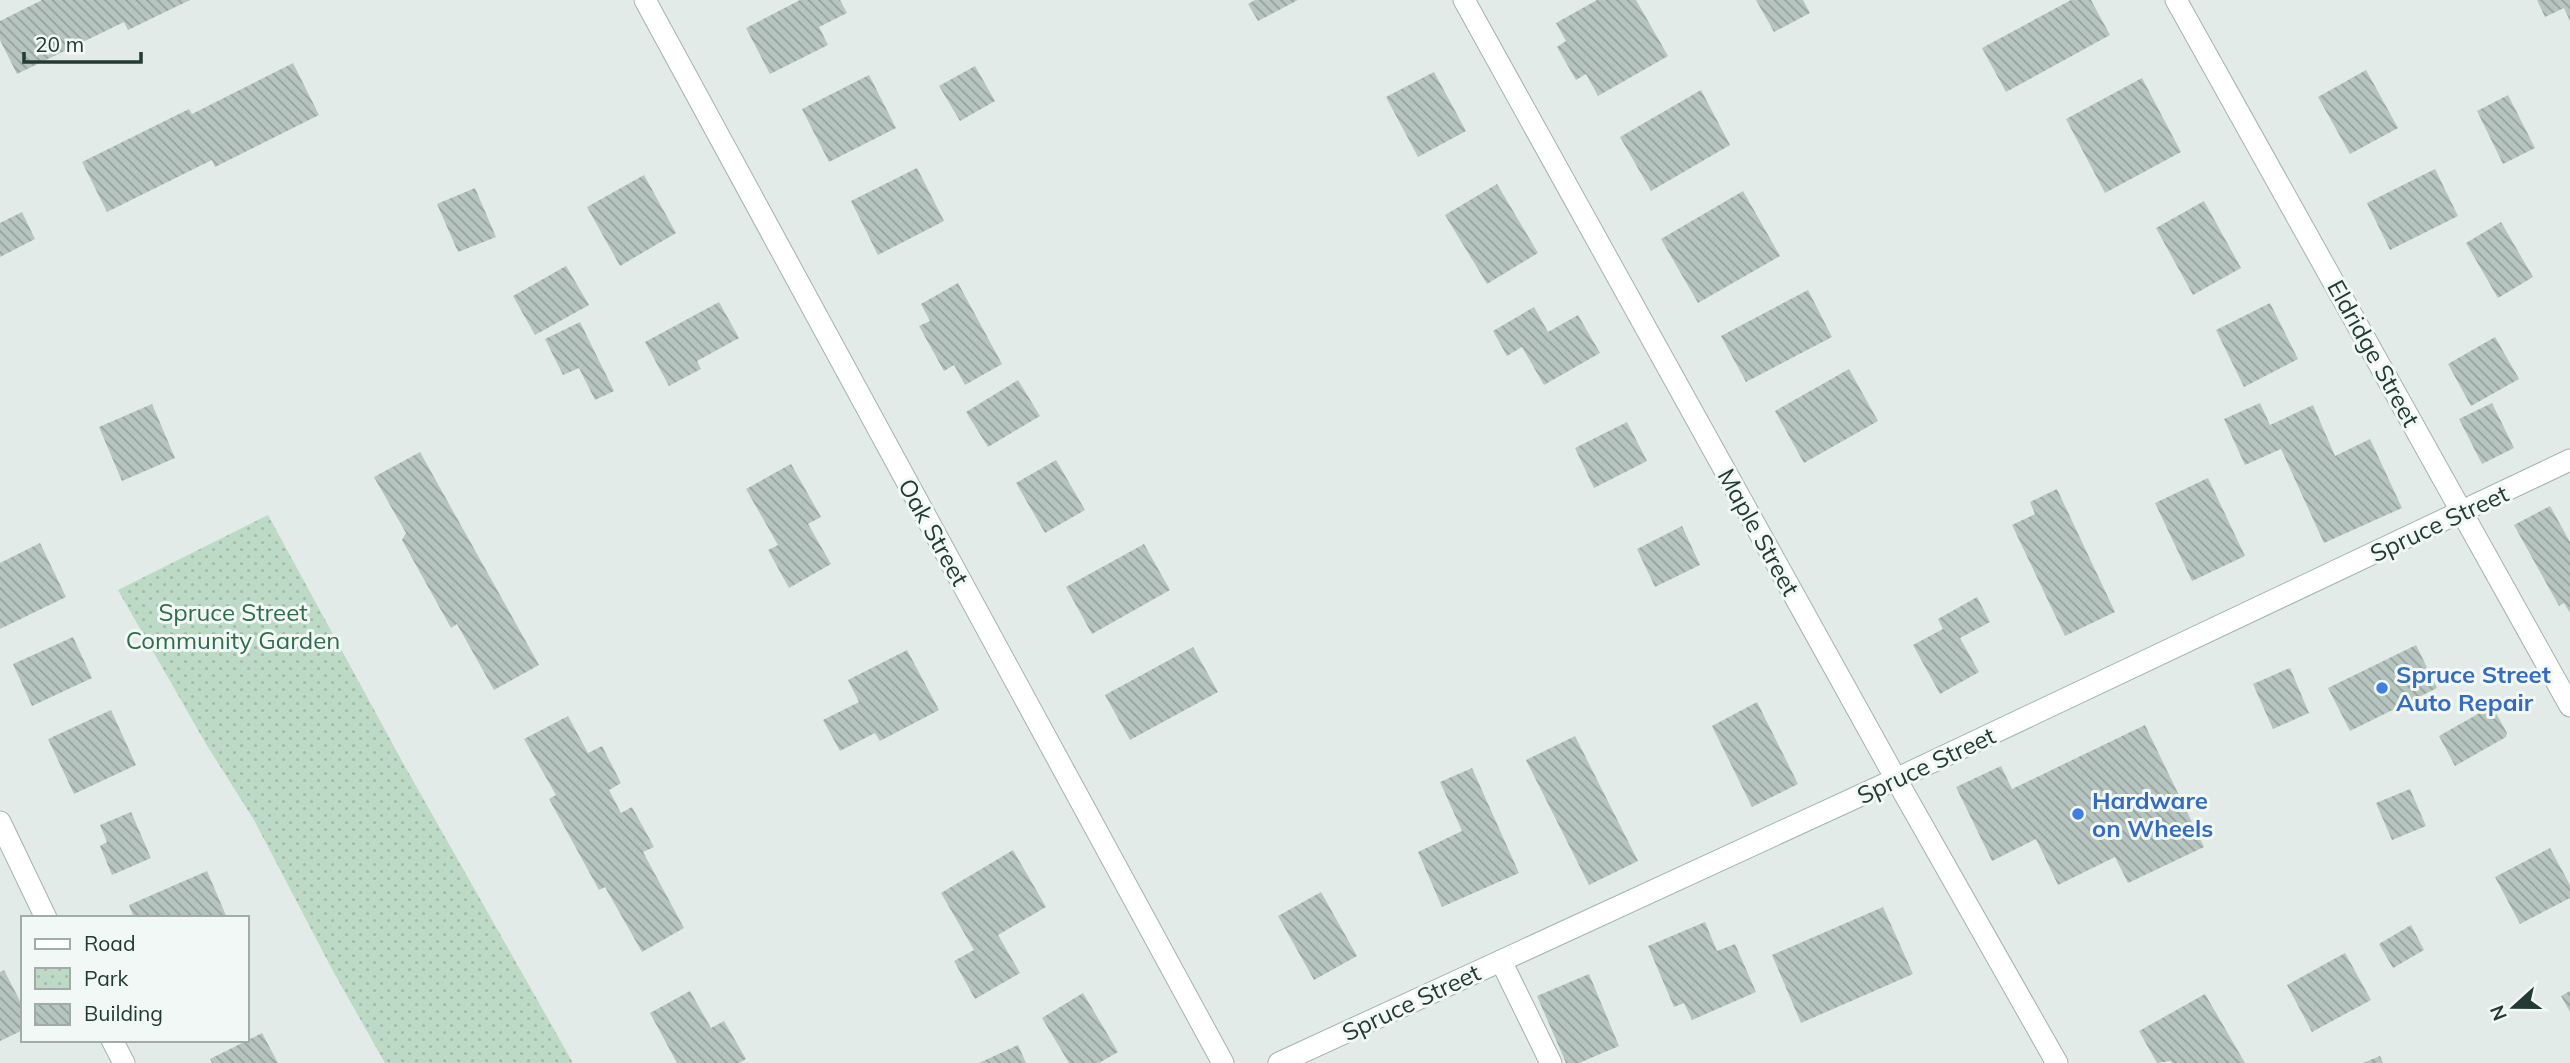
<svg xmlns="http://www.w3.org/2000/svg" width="2570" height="1063" viewBox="0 0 2570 1063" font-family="Mulish,sans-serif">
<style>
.park{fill:url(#park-dots)}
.building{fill:url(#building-back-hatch)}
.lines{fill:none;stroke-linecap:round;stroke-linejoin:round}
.lane-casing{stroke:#a5b2ae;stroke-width:23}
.street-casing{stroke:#a5b2ae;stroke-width:23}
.secondary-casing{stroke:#a1b5b0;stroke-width:23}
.lane{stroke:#fff;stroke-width:21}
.street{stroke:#fff;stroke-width:21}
.secondary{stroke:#fff;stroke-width:21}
.shop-dot{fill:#3f7fe0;stroke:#f2f8f5;stroke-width:2.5}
.labels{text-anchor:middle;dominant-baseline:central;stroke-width:6;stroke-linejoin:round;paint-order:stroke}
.street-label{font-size:24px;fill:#233a35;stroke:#f2f8f5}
.park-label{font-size:24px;fill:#316d4c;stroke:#f2f8f5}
.shop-label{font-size:24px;font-weight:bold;fill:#366cbe;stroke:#f2f8f5;text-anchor:start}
</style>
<defs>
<pattern id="park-dots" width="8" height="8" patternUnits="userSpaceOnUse" patternTransform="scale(1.75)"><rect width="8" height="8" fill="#bddac6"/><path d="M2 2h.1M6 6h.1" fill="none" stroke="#a2bcab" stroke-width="1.8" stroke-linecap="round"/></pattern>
<pattern id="building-back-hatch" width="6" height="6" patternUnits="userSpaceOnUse" patternTransform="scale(1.75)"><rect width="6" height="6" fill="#b7c5c0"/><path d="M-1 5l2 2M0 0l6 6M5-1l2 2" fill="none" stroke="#94a19d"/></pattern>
</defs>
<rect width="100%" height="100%" fill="#e2ebe7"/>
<!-- park -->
<path class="park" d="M268,515L403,763L573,1063H385L333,971L254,820L206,744L118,590Z"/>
<!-- building -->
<g class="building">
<path d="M42,0H190L128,30L124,22L17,74L0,40V21Z"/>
<path d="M800,0H840L847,13L819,27L828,45L770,74L746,28Z"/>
<path d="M1255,0H1298L1258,21L1248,4Z"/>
<path d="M1597,0H1636L1668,56L1598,96L1586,74L1576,80L1557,47L1566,41L1556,23Z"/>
<path d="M1756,0H1803L1810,13L1774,32Z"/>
<path d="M2071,0H2091L2110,35L2006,92L1982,48Z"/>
<path d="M2537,0H2570V21L2564,8L2545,17Z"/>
<path d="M293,63L319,115L215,167L212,160L107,212L82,162L189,109L192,114Z"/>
<path d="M975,66L995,101L960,121L939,86Z"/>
<path d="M2366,70L2398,128L2350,154L2318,97Z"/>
<path d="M1434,72L1466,131L1418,157L1386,97Z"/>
<path d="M869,75L896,128L829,162L802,109Z"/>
<path d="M2142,78L2181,152L2105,193L2066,119Z"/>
<path d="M1701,90L1730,145L1651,191L1620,137Z"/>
<path d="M2508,95L2535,148L2503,164L2477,111Z"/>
<path d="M917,168L944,221L878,255L851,201Z"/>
<path d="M2435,169L2458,216L2390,250L2367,203Z"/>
<path d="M644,175L676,233L620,266L587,207Z"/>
<path d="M1497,184L1538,253L1487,284L1445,215Z"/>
<path d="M475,188L496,237L458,252L437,204Z"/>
<path d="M1743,191L1780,256L1698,303L1661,239Z"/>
<path d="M2204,201L2241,268L2193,295L2156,228Z"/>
<path d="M22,212L35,239L0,257V223Z"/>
<path d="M2501,222L2533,277L2498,298L2466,243Z"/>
<path d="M566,266L589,305L535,335L513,296Z"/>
<path d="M958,283L1002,364L965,385L954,365L944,371L919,326L930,321L921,304Z"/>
<path d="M1808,290L1832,337L1746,382L1721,336Z"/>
<path d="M719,302L739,338L697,361L701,369L669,386L645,342Z"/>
<path d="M2270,303L2298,359L2244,387L2216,330Z"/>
<path d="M1534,307L1548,332L1578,315L1600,353L1544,385L1522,347L1507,356L1493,331Z"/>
<path d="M580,322L614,391L595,400L579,368L563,375L545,339Z"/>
<path d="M2495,337L2519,379L2471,406L2448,364Z"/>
<path d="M1849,369L1878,421L1804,463L1775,411Z"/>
<path d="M1018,380L1040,416L988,447L966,412Z"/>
<path d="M2260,403L2270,425L2313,405L2335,456L2370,439L2402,508L2324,543L2281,449L2245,465L2224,419Z"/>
<path d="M2492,403L2514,448L2482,464L2459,419Z"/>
<path d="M152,404L175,458L122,481L99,427Z"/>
<path d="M1627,422L1647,461L1594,488L1575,448Z"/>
<path d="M420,452L539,665L494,690L457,624L451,628L402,540L406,533L374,477Z"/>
<path d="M1056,460L1085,510L1045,533L1016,483Z"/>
<path d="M791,464L821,517L808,524L831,564L789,588L768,550L778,545L746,489Z"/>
<path d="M2208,478L2245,556L2192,581L2155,503Z"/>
<path d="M2057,489L2115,612L2065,636L2012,525L2035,514L2030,502Z"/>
<path d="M2550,506L2570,542V613L2564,603L2559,606L2514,525Z"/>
<path d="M1682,526L1700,565L1655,587L1637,549Z"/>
<path d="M40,543L66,597L0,629V563Z"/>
<path d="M1144,544L1170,590L1092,634L1066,587Z"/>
<path d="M1977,597L1990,622L1960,638L1979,672L1940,694L1913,645L1943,629L1938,619Z"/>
<path d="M73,637L92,678L32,706L13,664Z"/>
<path d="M2416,645L2437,688L2350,731L2328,688Z"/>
<path d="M1193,647L1218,692L1130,740L1105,695Z"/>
<path d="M907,650L939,710L880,741L875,733L840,751L823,720L859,702L848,680Z"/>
<path d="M2290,668L2309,713L2273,729L2253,684Z"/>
<path d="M1757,702L1798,784L1752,807L1712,726Z"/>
<path d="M2492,706L2507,733L2506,737L2455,766L2439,736Z"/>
<path d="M111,710L136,765L74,794L48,739Z"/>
<path d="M568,716L588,753L602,746L621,783L609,790L621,813L632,807L654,847L643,852L684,928L642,952L605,887L599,890L549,799L556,795L524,739Z"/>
<path d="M2145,725L2204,847L2128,883L2115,857L2058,885L2036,839L1992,861L1956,787L2001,766L2012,789Z"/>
<path d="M1575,736L1638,861L1589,885L1526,760Z"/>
<path d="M1472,768L1519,873L1442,907L1418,852L1462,831L1440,782Z"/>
<path d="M2410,789L2426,826L2392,840L2376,803Z"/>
<path d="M131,812L151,858L112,875L100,846L107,842L100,825Z"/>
<path d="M2550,848L2570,885V898L2520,924L2495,877Z"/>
<path d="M1013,850L1046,907L998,935L1020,973L975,999L954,961L974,950L941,893Z"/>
<path d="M207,871L227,918H134L129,905Z"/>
<path d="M1321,892L1357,956L1314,980L1278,916Z"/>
<path d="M1883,907L1913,974L1801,1023L1772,955Z"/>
<path d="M1705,922L1717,951L1735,944L1756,992L1692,1020L1684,1003L1674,1007L1648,946Z"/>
<path d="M2411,925L2424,950L2393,968L2379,944Z"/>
<path d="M2345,953L2371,1000L2312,1032L2287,985Z"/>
<path d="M4,970L23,1007V1030L0,1041V972Z"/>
<path d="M1589,974L1619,1046L1579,1063H1566L1537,996Z"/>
<path d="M690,991L711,1028L724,1021L746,1059L739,1063H677L650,1013Z"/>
<path d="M2570,991V1012L2561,996Z"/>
<path d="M1083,993L1118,1052L1099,1063H1069L1042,1018Z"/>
<path d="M2205,994L2245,1063H2172L2171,1061L2157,1063L2139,1031Z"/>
<path d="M262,1033L278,1063H212L210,1059Z"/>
<path d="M1018,1045L1026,1063H979Z"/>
<path d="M2380,1056L2383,1063H2363Z"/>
</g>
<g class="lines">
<defs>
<path id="lane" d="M1501,961L1551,1063"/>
<g id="street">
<path d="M645,0L1223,1063"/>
<path d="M1464,0L1896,779L2057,1063"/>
<path d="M2176,0L2570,706"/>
<path d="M0,822L46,918"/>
<path d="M112,1040L124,1063"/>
</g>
<path id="secondary" d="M1279,1063L1896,779L2570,460"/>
</defs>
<!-- lane casing -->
<use href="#lane" class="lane-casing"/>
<!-- street casing -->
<use href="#street" class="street-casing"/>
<!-- secondary casing -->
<use href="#secondary" class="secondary-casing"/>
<!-- lane -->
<use href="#lane" class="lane"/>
<!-- street -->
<use href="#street" class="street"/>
<!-- secondary -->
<use href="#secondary" class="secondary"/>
</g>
<!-- markers -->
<g class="shop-dot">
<circle cx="2382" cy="688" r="7"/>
<circle cx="2078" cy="814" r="7"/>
</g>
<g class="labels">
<!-- street labels -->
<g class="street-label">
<text transform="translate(2374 353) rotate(61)">Eldridge Street</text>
<text transform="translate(2439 523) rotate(-25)">Spruce Street</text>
<text transform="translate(934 532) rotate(61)">Oak Street</text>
<text transform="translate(1759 532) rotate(61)">Maple Street</text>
<text transform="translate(1926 765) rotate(-25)">Spruce Street</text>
<text transform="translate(1411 1002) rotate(-25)">Spruce Street</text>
</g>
<!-- park labels -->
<g class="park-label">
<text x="233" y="612">Spruce Street<tspan x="233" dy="28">Community Garden</tspan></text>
</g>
<!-- shop labels -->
<g class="shop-label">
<text x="2396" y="674">Spruce Street<tspan x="2396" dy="28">Auto Repair</tspan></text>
<text x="2092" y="800">Hardware<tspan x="2092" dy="28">on Wheels</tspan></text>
</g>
</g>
<!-- legend -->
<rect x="21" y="916" width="228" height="126" fill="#f2f8f5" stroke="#9faca8" stroke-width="2"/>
<rect x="35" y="939" width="35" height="10" fill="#ffffff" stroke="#9faca8" stroke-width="2"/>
<text x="84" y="951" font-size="21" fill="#233a35">Road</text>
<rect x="35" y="968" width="35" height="21" fill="url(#park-dots)" stroke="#9faca8" stroke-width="2"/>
<text x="84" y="986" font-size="21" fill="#233a35">Park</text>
<rect x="35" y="1004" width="35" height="21" fill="url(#building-back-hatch)" stroke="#9faca8" stroke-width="2"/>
<text x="84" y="1021" font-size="21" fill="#233a35">Building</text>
<!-- north arrow -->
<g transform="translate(2514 1007) rotate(249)" stroke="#f2f8f5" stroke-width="5" paint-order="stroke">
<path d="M0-5L12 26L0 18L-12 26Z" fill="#233a35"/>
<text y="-10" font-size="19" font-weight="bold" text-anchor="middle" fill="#233a35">N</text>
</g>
<!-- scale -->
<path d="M24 52v10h117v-10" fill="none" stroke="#233a35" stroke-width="3.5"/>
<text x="35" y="52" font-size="21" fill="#233a35" stroke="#f2f8f5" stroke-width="5" paint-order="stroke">20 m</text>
</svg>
